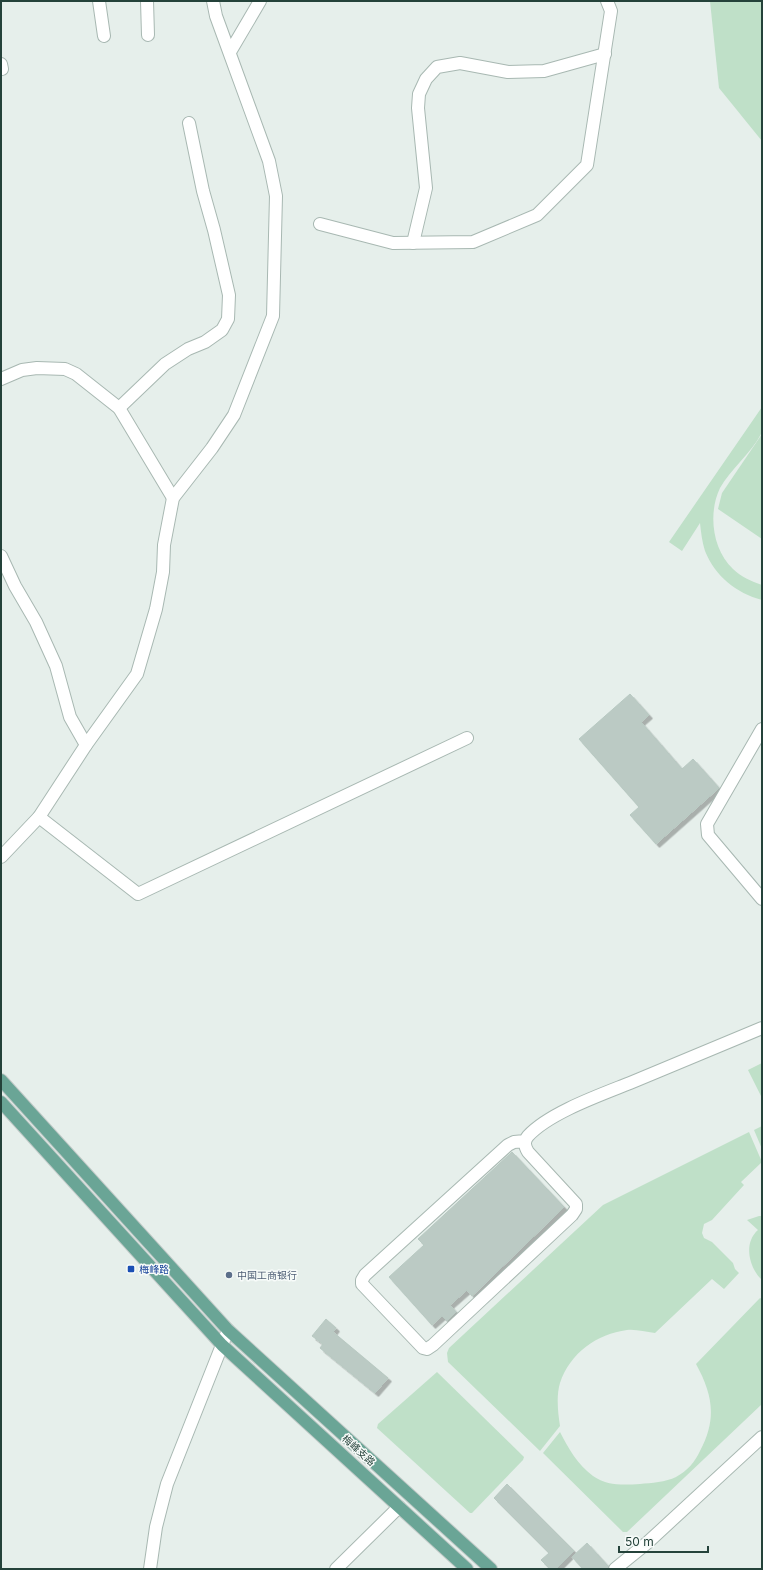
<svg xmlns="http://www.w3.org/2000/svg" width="763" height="1570" viewBox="0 0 763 1570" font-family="Inter,'Noto Sans SC',sans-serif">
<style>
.green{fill:#bfe0c8}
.building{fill:#bbcac4;stroke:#b8c9c2;filter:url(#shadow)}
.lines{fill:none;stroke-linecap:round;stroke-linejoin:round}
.minor-casing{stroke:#a8b8b2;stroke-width:14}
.major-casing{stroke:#c2cac8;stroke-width:14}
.minor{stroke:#fff;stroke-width:12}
.major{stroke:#6aa596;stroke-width:12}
.transit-dot{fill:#1a4fb4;stroke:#f7fbf9;stroke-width:1.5}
.service-dot{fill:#5c6f8a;stroke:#f7fbf9;stroke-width:1.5}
.labels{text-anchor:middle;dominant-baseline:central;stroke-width:3;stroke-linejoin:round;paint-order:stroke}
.transit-label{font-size:10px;fill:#164399;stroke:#f7fbf9;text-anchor:start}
.service-label{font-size:10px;fill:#4e5e75;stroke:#f7fbf9;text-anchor:start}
.street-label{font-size:10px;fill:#24423a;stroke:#f7fbf9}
</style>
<defs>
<filter id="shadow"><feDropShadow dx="3.5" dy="3.5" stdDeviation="0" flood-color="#0004"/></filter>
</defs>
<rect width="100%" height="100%" fill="#e6efeb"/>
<!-- green -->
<g class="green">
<path d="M710,1H762V141L719,88Z"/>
<path d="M762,407C762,414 763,428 761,434C752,452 730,470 720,488C708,513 712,549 733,569C741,577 751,581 762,585V600C736,593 715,576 705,551C702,542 701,532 700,523L682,551L669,542Z"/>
<path d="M762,434V539L718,509L722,493Z"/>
<path d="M762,1063V1098L748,1070Z"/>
<path d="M762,1126V1149L754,1130Z"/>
<path d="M749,1132L762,1162L741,1182L744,1185L712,1220L704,1224L702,1233L704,1238L712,1242L733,1263L735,1269L739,1273L724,1289L712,1279L655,1333C645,1332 636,1329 627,1330C597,1334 570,1353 560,1383C556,1396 558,1413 560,1426L540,1451L448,1362L447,1353L449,1348L603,1205Z"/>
<path d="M759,1216H762V1280C749,1268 743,1243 758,1230L747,1220Z"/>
<path d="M760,1298L762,1299V1404L627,1532H623L543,1453L560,1432C568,1448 578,1465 593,1476C607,1486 623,1485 640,1484C651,1483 666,1482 676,1477C687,1471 695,1462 700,1451C717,1419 713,1395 696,1364Z"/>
<path d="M437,1372L524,1457L523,1460L472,1513H470L377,1428L378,1424Z"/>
</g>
<!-- building -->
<g class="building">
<path d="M630,694L649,715L641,722L682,769L693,759L719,788L656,844L630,815L639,807L579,739Z"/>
<path d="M512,1152L564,1207L472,1296L467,1290L450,1305L456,1312L447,1321L442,1316L432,1325L389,1277L424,1245L418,1239Z"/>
<path d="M326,1319L336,1328L333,1332L388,1378L375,1393L320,1348L323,1344L312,1336Z"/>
<path d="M507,1484L574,1551L556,1569H550L541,1560L549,1553L494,1498Z"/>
<path d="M587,1543L608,1566V1569H583L572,1557Z"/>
</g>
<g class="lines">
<defs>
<g id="minor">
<path d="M99,1L104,36"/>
<path d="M147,1L148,35"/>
<path d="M230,52L260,1"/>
<path d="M1,64L2,69"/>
<path d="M320,224L393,243L473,242L537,215L587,165L611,11L607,1"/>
<path d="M413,243L426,188L418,108L419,94L426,79L437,67L460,63L508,72L544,71L605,54"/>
<path d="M1,379L22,370L37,368L65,369L76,374L119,408L173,498"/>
<path d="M119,408L165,364L188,349L205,342L222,330L228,319L229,295L214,230L203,191L189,123"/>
<path d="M1,556L15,586L36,622L56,666L70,717L86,745"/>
<path d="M762,729L707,824L708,835L762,899"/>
<path d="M39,817L138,894L467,738"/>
<path d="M1,857L39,817L86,745L137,674L156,609L163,572L164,545L173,498L212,448L234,415L273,316L276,196L269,161L216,16L213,1"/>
<path d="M525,1141L514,1142L508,1145L365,1275L362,1280V1284L423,1348L427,1349L433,1345L572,1215L576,1209V1204L528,1152C525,1147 523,1142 528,1136C549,1113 600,1095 630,1083C674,1065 718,1046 762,1028"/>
<path d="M150,1569L156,1527L167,1484L228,1330"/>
<path d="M336,1569L399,1507"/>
<path d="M615,1569L647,1543L762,1437"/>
</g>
<g id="major">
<path d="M1,1080L228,1330L491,1569"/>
<path d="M1,1102L222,1345L467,1569"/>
</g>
</defs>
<!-- minor casing -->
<use href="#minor" class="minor-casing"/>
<!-- major casing -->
<use href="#major" class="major-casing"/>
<!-- minor -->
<use href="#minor" class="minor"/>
<!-- major -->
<use href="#major" class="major"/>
</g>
<!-- markers -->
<rect class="transit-dot" x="127" y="1265" width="8" height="8" rx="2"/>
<circle class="service-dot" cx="229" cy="1275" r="4"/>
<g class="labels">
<!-- transit labels -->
<g class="transit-label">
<text x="139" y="1269">梅峰路</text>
</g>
<!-- service labels -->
<g class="service-label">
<text x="237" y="1275">中国工商银行</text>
</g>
<!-- street labels -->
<g class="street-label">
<text transform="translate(359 1450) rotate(42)">梅峰支路</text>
</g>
</g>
<!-- border -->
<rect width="763" height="1570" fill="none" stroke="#24423a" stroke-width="4"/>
<!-- scale -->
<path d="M619 1546v6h89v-6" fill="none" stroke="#24423a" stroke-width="2"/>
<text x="625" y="1546" font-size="12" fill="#24423a" stroke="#f7fbf9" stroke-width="3" paint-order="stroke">50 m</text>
</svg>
